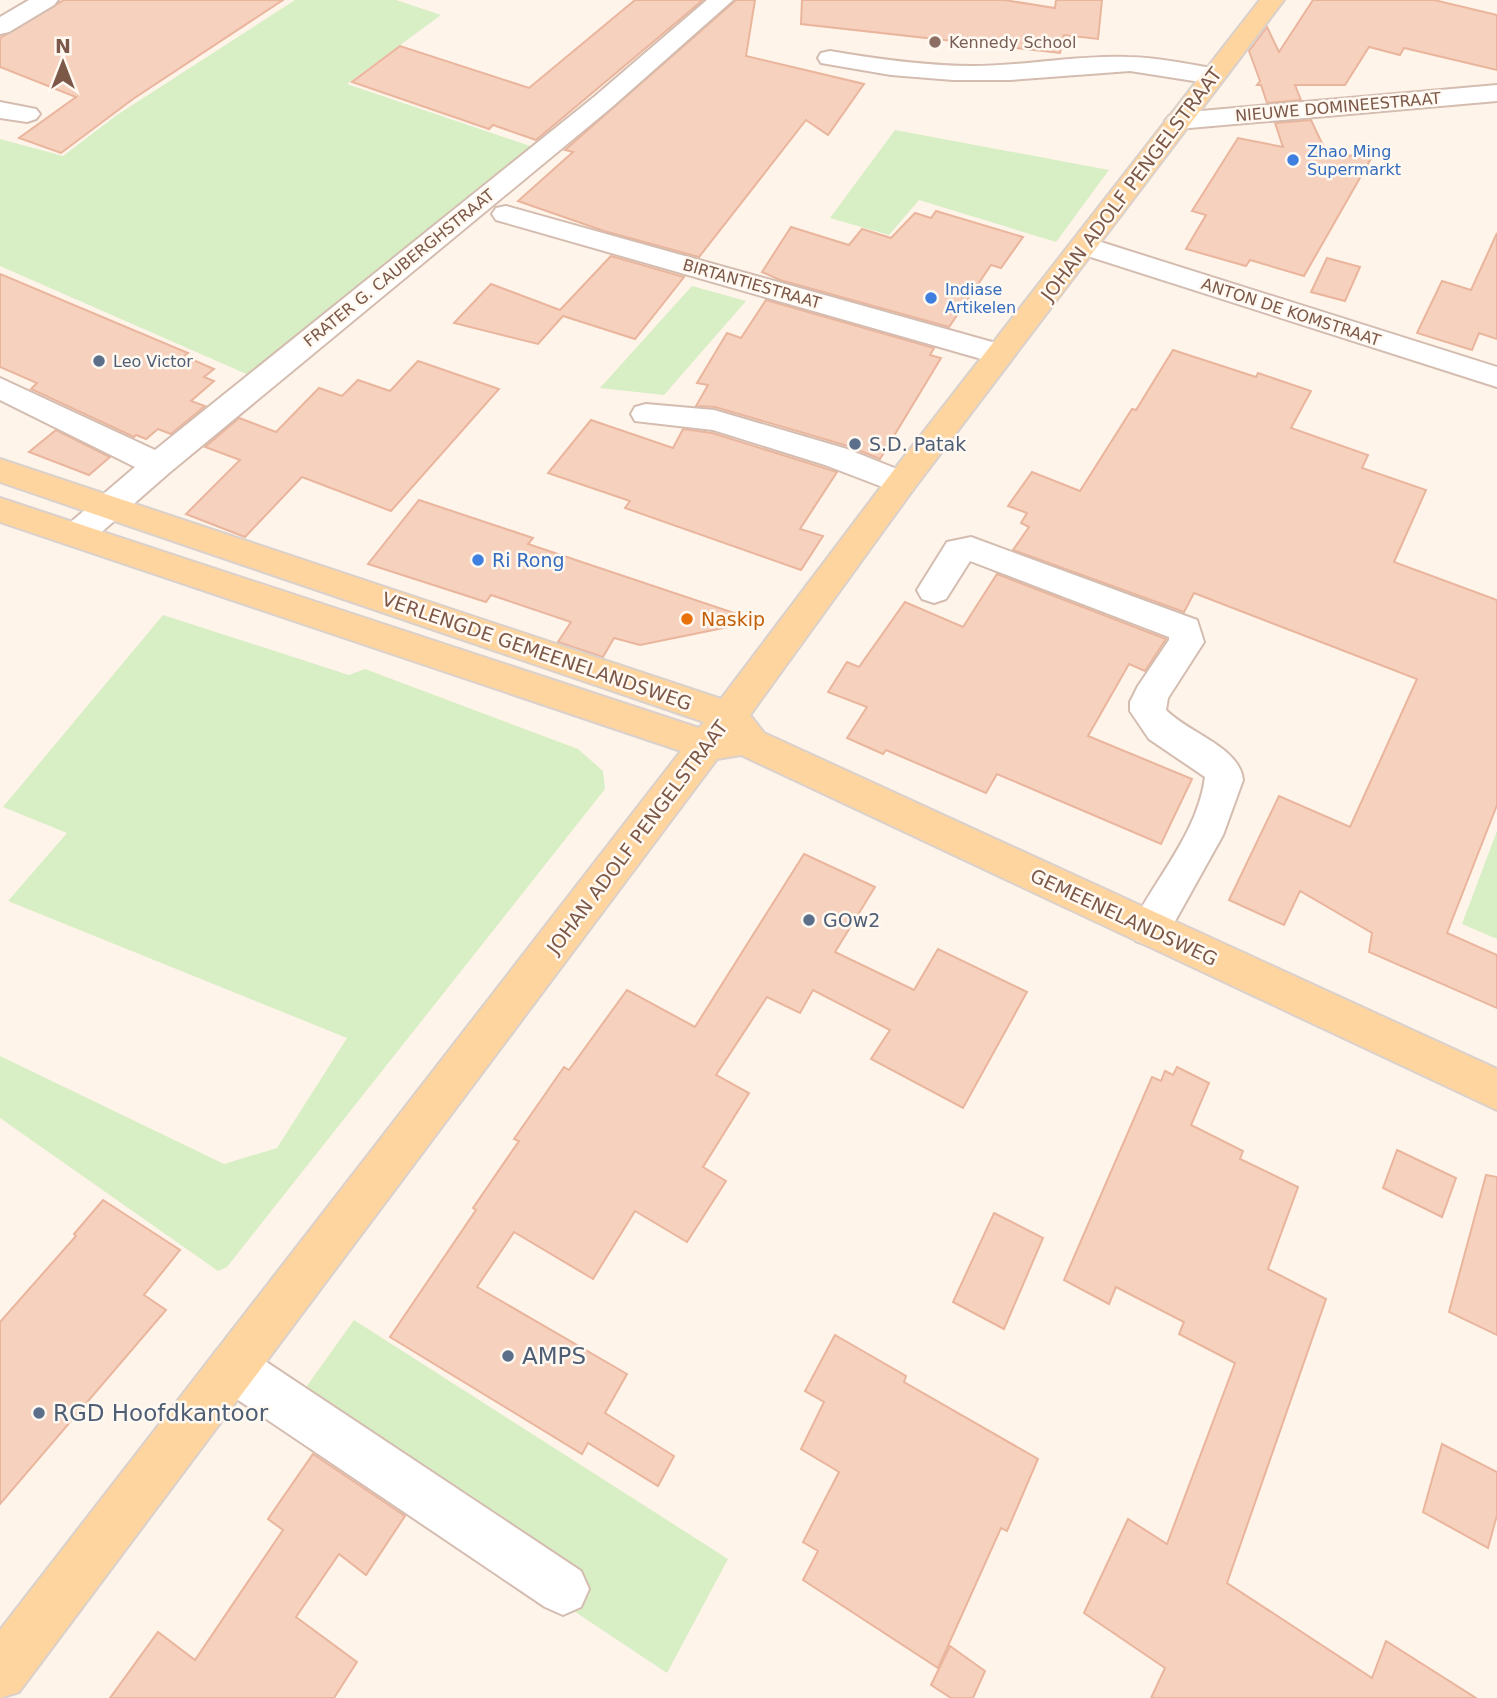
<svg xmlns="http://www.w3.org/2000/svg" width="1497" height="1698" viewBox="0 0 1497 1698" font-family="'DejaVu Sans',sans-serif">
<style>
.green{fill:#d8eec5}
.building{fill:#f6d1be;stroke:#eab59d;stroke-width:2}
.lines{fill:none;stroke-linecap:round;stroke-linejoin:round}
.minor-casing{stroke:#d4bdb0;stroke-width:4}
.major-casing{stroke:#dad0cc;stroke-width:4}
.minor{fill:#fff;fill-rule:evenodd}
.major{fill:#ffd59f;fill-rule:evenodd}
.education-dot{fill:#8d6e63;stroke:#fff9f1;stroke-width:2.5}
.shop-dot{fill:#3f7fe0;stroke:#fff9f1;stroke-width:2.5}
.service-dot{fill:#5c6f8a;stroke:#fff9f1;stroke-width:2.5}
.food-dot{fill:#e8710a;stroke:#fff9f1;stroke-width:2.5}
.labels{text-anchor:middle;dominant-baseline:central;stroke-width:5;stroke-linejoin:round;paint-order:stroke}
.far-education-label{font-size:16px;fill:#785e54;stroke:#fff9f1;text-anchor:start}
.far-street-label{font-size:16px;fill:#7c5849;stroke:#fff9f1}
.far-shop-label{font-size:16px;fill:#366cbe;stroke:#fff9f1;text-anchor:start}
.far-service-label{font-size:16px;fill:#4e5e75;stroke:#fff9f1;text-anchor:start}
.street-label{font-size:19px;fill:#7c5849;stroke:#fff9f1}
.service-label{font-size:19px;fill:#4e5e75;stroke:#fff9f1;text-anchor:start}
.shop-label{font-size:19px;fill:#366cbe;stroke:#fff9f1;text-anchor:start}
.food-label{font-size:19px;fill:#c56008;stroke:#fff9f1;text-anchor:start}
.near-service-label{font-size:23px;fill:#4e5e75;stroke:#fff9f1;text-anchor:start}
</style>
<rect width="100%" height="100%" fill="#fef4e9"/>
<!-- green -->
<g class="green">
<path d="M295,0H396L441,15L347,84L533,147L251,376L0,266V139L63,156L117,115Z"/>
<path d="M895,130L1109,170L1056,242L919,200L889,235L830,218Z"/>
<path d="M692,286L746,301L664,395L600,388Z"/>
<path d="M163,615L349,675L365,669L578,749L603,771L605,789L227,1267L218,1271L0,1118V1056L224,1164L277,1148L347,1038L8,901L67,833L3,807Z"/>
<path d="M1497,831V939L1462,924Z"/>
<path d="M354,1320L728,1559L667,1673L284,1418Z"/>
</g>
<!-- building -->
<g class="building">
<path d="M64,0H283L133,99L61,153L19,138L76,97L0,67V38Z"/>
<path d="M635,0H703L536,140L493,125L489,129L352,82L400,46L529,88Z"/>
<path d="M736,0H755L746,56L864,84L828,135L806,120L699,257L604,231L518,201L573,152L565,150Z"/>
<path d="M802,0H1004L1055,8L1056,0H1102L1098,39L1064,35L1060,53L801,24Z"/>
<path d="M1313,0H1434L1497,15V70L1404,48L1400,55L1369,47L1345,85H1295L1301,100L1267,103L1261,85H1257L1260,81L1249,51L1267,27L1279,52Z"/>
<path d="M1311,120L1328,156L1373,155L1304,276L1250,260L1246,266L1186,249L1206,215L1192,211L1238,138L1283,147L1275,123Z"/>
<path d="M936,211L1023,237L1001,268L991,265L949,327L780,280L762,272L791,227L849,245L862,229L891,238L915,213L931,218Z"/>
<path d="M1497,233V339L1479,333L1472,350L1417,333L1442,281L1471,290Z"/>
<path d="M611,256L684,277L635,339L563,316L538,344L454,323L491,284L560,310Z"/>
<path d="M1327,258L1360,267L1345,301L1311,292Z"/>
<path d="M0,274L188,353L184,356L214,369L204,377L214,381L191,401L205,406L171,434L158,429L146,439L136,435L134,437L31,389L37,383L0,367Z"/>
<path d="M766,300L934,348L930,355L941,358L880,459L848,446L715,407L696,406L708,385L697,383L727,333L741,338Z"/>
<path d="M1173,350L1256,377L1258,373L1311,391L1291,428L1368,455L1362,468L1426,490L1394,562L1497,600V805L1447,933L1497,955V1008L1369,952L1372,933L1300,891L1284,925L1229,900L1279,796L1350,827L1417,679L1194,593L1184,612L1013,550L1029,527L1021,523L1027,513L1008,506L1032,472L1080,491L1132,409L1136,410Z"/>
<path d="M418,361L499,389L391,511L302,477L245,537L186,514L240,460L205,447L239,418L276,432L319,388L342,396L358,380L390,391Z"/>
<path d="M591,420L673,448L683,429L712,433L837,472L800,529L823,536L801,570L625,508L630,501L548,473Z"/>
<path d="M56,430L110,457L89,475L29,452Z"/>
<path d="M419,500L533,538L528,544L758,621L640,645L614,638L603,657L558,642L571,622L491,595L486,602L368,564Z"/>
<path d="M997,574L1166,639L1145,671L1129,664L1088,736L1192,779L1161,844L997,774L986,793L886,750L883,754L847,738L867,707L828,692L847,662L859,667L905,602L963,627Z"/>
<path d="M804,854L875,887L835,952L914,990L938,949L1027,992L963,1108L871,1059L890,1030L813,990L800,1013L767,997L716,1075L749,1093L703,1167L726,1181L687,1242L635,1211L593,1279L514,1232L477,1287L627,1374L605,1413L674,1456L658,1486L588,1443L582,1454L390,1337L476,1210L473,1208L519,1141L514,1139L564,1067L569,1070L627,990L695,1027Z"/>
<path d="M1177,1067L1209,1083L1191,1125L1243,1151L1240,1159L1298,1187L1268,1269L1326,1299L1227,1583L1372,1678L1386,1641L1476,1698H1151L1165,1668L1084,1613L1128,1519L1167,1544L1235,1363L1179,1334L1184,1322L1116,1287L1109,1304L1064,1280L1152,1077L1161,1081L1165,1071L1173,1075Z"/>
<path d="M1397,1150L1456,1178L1442,1217L1383,1188Z"/>
<path d="M1486,1175L1497,1177V1335L1449,1312Z"/>
<path d="M103,1200L180,1250L144,1295L166,1310L0,1504V1322L76,1236L74,1234Z"/>
<path d="M994,1213L1043,1238L1004,1329L953,1302Z"/>
<path d="M835,1335L906,1376L904,1382L1038,1459L1007,1531L1001,1528L938,1668L803,1580L818,1551L803,1542L839,1472L801,1449L824,1402L805,1391Z"/>
<path d="M1442,1444L1497,1472V1515L1488,1548L1423,1512Z"/>
<path d="M313,1454L405,1516L366,1575L339,1554L296,1617L357,1662L334,1698H110L158,1632L195,1660L283,1530L268,1519Z"/>
<path d="M950,1646L985,1671L973,1698H951L931,1685Z"/>
</g>
<g class="lines">
<defs>
<g id="minor">
<path d="M29,0H58L54,5L9,32L0,34V17Z"/>
<path d="M707,0H733L612,107L169,473L89,543L77,547L65,543L60,535L65,527L135,467L0,400V378L155,450L594,97Z"/>
<path d="M830,51C877,59 925,66 973,66C1025,66 1077,55 1128,57C1157,57 1185,64 1213,68L1222,71L1226,76L1222,81L1213,84L1130,71L1010,80H953L891,75L821,63L818,58L821,53Z"/>
<path d="M1497,85V101L1178,129L1169,126L1165,121L1169,116L1178,113Z"/>
<path d="M0,102L36,109L40,114L36,119L27,122L0,118Z"/>
<path d="M506,206L1010,347L1014,354L1010,361L999,364L496,220L492,214L496,208Z"/>
<path d="M1085,237L1497,367V387L1075,252L1071,246L1075,240Z"/>
<path d="M646,404L714,410L847,449L912,475L917,483L912,491L901,494L825,465L713,430L635,421L631,414L635,407Z"/>
<path d="M971,537L1197,620L1204,642L1168,698L1166,710C1188,733 1240,747 1243,780L1223,835L1164,941L1150,946L1136,941L1130,929C1154,880 1198,833 1205,777L1149,739L1130,711V702L1138,686L1169,640V637L970,561L946,599L934,603L922,599L917,590L947,542Z"/>
<path d="M233,1344L250,1351L581,1571L589,1589L581,1607L563,1615L545,1607L216,1385L209,1368L216,1351Z"/>
</g>
<path id="major" d="M1260,0H1284L912,491L750,715L764,733L1497,1069V1110L741,755L717,759L19,1692L0,1698V1630L681,751L0,522V498L699,728L704,722L0,482V459L721,699L890,475Z"/>
</defs>
<!-- minor casing -->
<use href="#minor" class="minor-casing"/>
<!-- major casing -->
<use href="#major" class="major-casing"/>
<!-- minor -->
<use href="#minor" class="minor"/>
<!-- major -->
<use href="#major" class="major"/>
</g>
<!-- markers -->
<circle class="education-dot" cx="935" cy="42" r="7"/>
<g class="shop-dot">
<circle cx="1293" cy="160" r="7"/>
<circle cx="931" cy="298" r="7"/>
<circle cx="478" cy="560" r="7"/>
</g>
<g class="service-dot">
<circle cx="99" cy="361" r="7"/>
<circle cx="855" cy="444" r="7"/>
<circle cx="809" cy="920" r="7"/>
<circle cx="508" cy="1356" r="7"/>
<circle cx="39" cy="1413" r="7"/>
</g>
<circle class="food-dot" cx="687" cy="619" r="7"/>
<g class="labels">
<!-- far-education labels -->
<g class="far-education-label">
<text x="949" y="42">Kennedy School</text>
</g>
<!-- far-street labels -->
<g class="far-street-label">
<text transform="translate(1338 107) rotate(-5)">NIEUWE DOMINEESTRAAT</text>
<text transform="translate(399 268) rotate(-39)">FRATER G. CAUBERGHSTRAAT</text>
<text transform="translate(752 284) rotate(16)">BIRTANTIESTRAAT</text>
<text transform="translate(1291 312) rotate(18)">ANTON DE KOMSTRAAT</text>
</g>
<!-- far-shop labels -->
<g class="far-shop-label">
<text x="1307" y="151">Zhao Ming<tspan x="1307" dy="18">Supermarkt</tspan></text>
<text x="945" y="289">Indiase<tspan x="945" dy="18">Artikelen</tspan></text>
</g>
<!-- far-service labels -->
<g class="far-service-label">
<text x="113" y="361">Leo Victor</text>
</g>
<!-- street labels -->
<g class="street-label">
<text transform="translate(1131 184) rotate(-53)">JOHAN ADOLF PENGELSTRAAT</text>
<text transform="translate(537 651) rotate(19)">VERLENGDE GEMEENELANDSWEG</text>
<text transform="translate(637 837) rotate(-53)">JOHAN ADOLF PENGELSTRAAT</text>
<text transform="translate(1124 917) rotate(25)">GEMEENELANDSWEG</text>
</g>
<!-- service labels -->
<g class="service-label">
<text x="869" y="444">S.D. Patak</text>
<text x="823" y="920">GOw2</text>
</g>
<!-- shop labels -->
<g class="shop-label">
<text x="492" y="560">Ri Rong</text>
</g>
<!-- food labels -->
<g class="food-label">
<text x="701" y="619">Naskip</text>
</g>
<!-- near-service labels -->
<g class="near-service-label">
<text x="522" y="1356">AMPS</text>
<text x="53" y="1413">RGD Hoofdkantoor</text>
</g>
</g>
<!-- north arrow -->
<g transform="translate(63 63)" stroke="#fff9f1" stroke-width="5" paint-order="stroke">
<path d="M0-5L12 26L0 18L-12 26Z" fill="#7c5849"/>
<text y="-10" font-size="19" font-weight="bold" text-anchor="middle" fill="#7c5849">N</text>
</g>
</svg>
